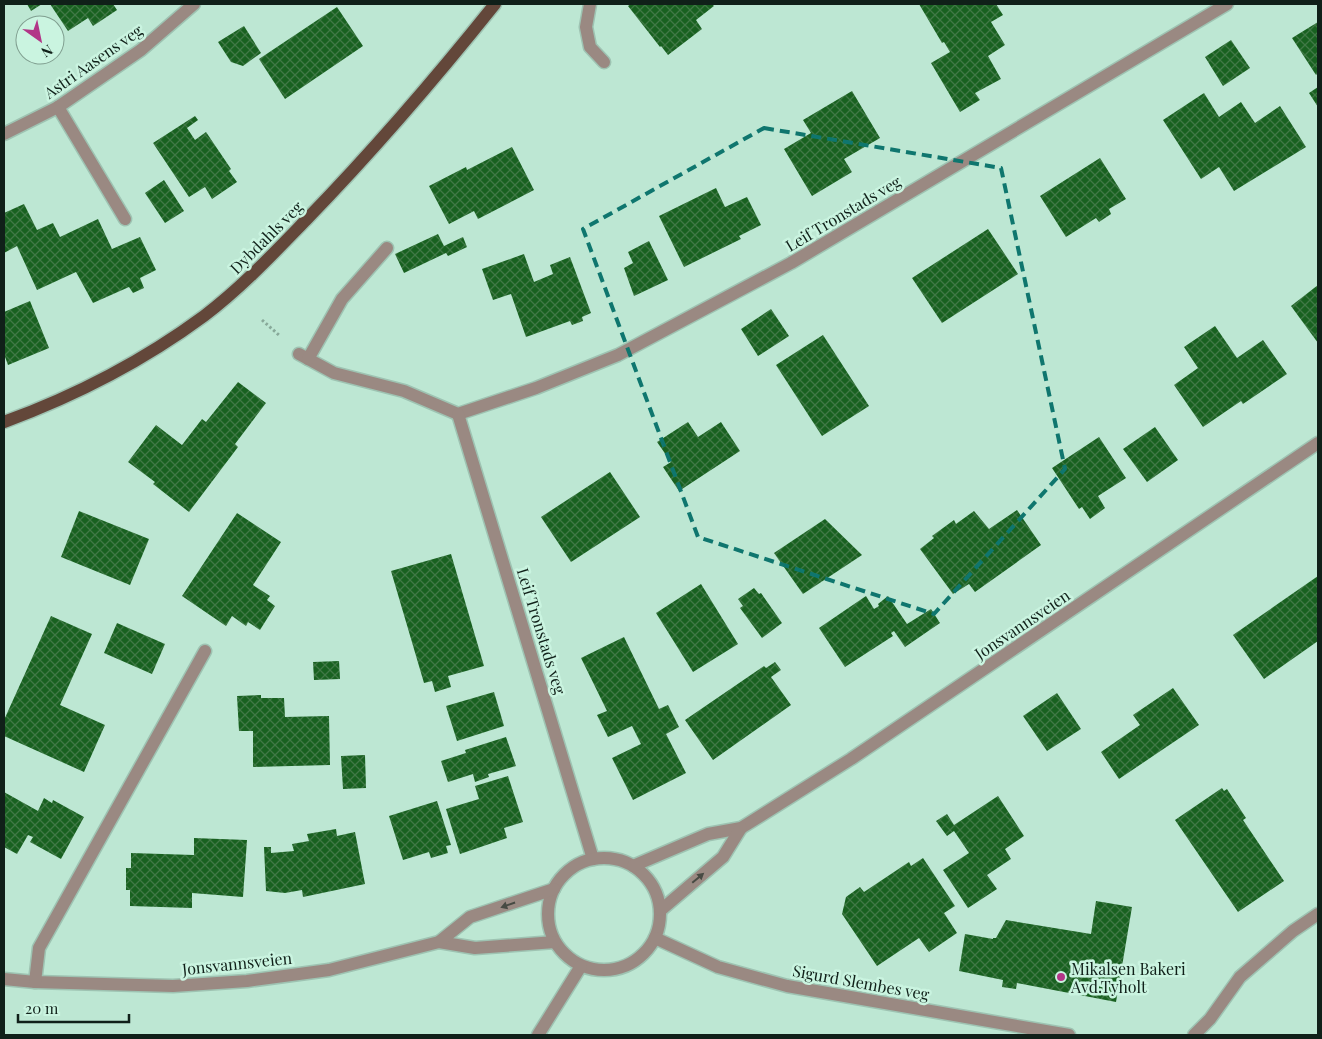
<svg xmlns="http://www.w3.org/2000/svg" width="1322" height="1039" viewBox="0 0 1322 1039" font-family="'Playfair Display',serif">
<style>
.building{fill:url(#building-cross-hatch)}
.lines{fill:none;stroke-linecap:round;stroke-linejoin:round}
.minor-casing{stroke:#9ec3b2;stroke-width:15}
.major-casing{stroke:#9ec3b2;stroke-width:15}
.path{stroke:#87a999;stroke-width:3;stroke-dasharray:2.5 2.5;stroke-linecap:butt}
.minor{stroke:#9a8982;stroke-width:12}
.major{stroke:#63473a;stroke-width:12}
.oneway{fill:#474a43}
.marked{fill:none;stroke:#0f766e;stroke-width:4;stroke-dasharray:10 6;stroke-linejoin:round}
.poi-dot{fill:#b23687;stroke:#caf4e0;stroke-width:2}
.labels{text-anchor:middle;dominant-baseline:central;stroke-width:5;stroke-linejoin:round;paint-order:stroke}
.street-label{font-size:16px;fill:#102019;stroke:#caf4e0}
.poi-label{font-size:16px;fill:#102019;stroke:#caf4e0;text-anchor:start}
</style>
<defs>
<pattern id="building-cross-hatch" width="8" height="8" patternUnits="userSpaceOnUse" patternTransform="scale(1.25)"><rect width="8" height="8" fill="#186120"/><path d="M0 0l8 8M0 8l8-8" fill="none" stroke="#407846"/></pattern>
</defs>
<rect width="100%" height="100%" fill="#bde7d3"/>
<!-- building -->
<g class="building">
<path d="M27,4H42L31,11Z"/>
<path d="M50,4H113L117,10L93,26L88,18L68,31Z"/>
<path d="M631,4H712L714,6L696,20L702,29L668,55L661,46L660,47L628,6Z"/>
<path d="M919,4H996L1003,15L991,22L1005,45L988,56L1001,79L975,93L980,100L960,112L931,63L950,52L944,42L942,43Z"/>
<path d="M337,7L363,46L285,99L259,59Z"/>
<path d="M1318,22V73L1316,75L1292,38Z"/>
<path d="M244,26L261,53L243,66L231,62L218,42Z"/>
<path d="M1231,40L1250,68L1223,86L1205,57Z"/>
<path d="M1318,87V107L1309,93Z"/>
<path d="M852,91L880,138L844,159L852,172L812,196L784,149L811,133L803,120Z"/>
<path d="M1204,93L1219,117L1241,102L1255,123L1280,106L1306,147L1234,191L1219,167L1201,179L1163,120Z"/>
<path d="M195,116L198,120L187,128L195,140L206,132L231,169L229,171L237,182L212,199L205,187L189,197L153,143Z"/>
<path d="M512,147L534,190L478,219L474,211L449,224L429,186L466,167L467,170Z"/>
<path d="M1100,158L1126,199L1109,209L1111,214L1099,222L1096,218L1066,237L1040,196Z"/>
<path d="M164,180L184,211L165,223L145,193Z"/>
<path d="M716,188L725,207L747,197L761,225L739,236L741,239L684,267L659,216Z"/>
<path d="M24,204L37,230L53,223L60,237L98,219L112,249L140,237L156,270L140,278L144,288L133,293L129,287L93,303L76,272L37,290L17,246L4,253V213Z"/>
<path d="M988,229L1018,274L942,323L912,278Z"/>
<path d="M438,234L444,246L463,237L467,247L448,256L446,253L404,273L395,254Z"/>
<path d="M649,241L668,280L634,296L624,268L633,263L628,252Z"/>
<path d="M524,254L534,282L553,274L550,265L570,257L591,313L582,317L583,321L572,325L570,321L526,337L511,294L493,300L482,269Z"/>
<path d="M1318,285V343L1291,306Z"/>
<path d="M30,301L49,348L8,365L4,354V312Z"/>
<path d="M771,309L789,336L758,356L741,329Z"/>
<path d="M1215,326L1237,358L1263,340L1287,374L1243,404L1241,401L1203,427L1174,385L1198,368L1184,347Z"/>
<path d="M823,335L869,406L822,436L776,365Z"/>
<path d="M238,382L266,403L235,444L238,447L189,512L153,484L155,482L128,462L156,425L182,445L202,419L206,422Z"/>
<path d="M688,422L698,437L721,422L740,451L679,491L663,467L671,462L657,442Z"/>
<path d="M1155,427L1178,460L1147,482L1123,449Z"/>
<path d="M1099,437L1126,478L1098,496L1105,508L1090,519L1082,507L1079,509L1052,468Z"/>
<path d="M610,472L640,517L571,562L541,517Z"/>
<path d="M1017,510L1041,545L975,592L969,584L953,594L920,549L934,538L932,536L954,520L956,524L974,511L989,529Z"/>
<path d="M79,511L149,539L130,585L61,557Z"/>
<path d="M237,513L281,542L253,585L270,596L267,600L275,606L260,630L248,622L246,626L232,616L226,626L182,596Z"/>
<path d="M825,519L862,555L803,594L774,553Z"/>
<path d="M451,554L484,666L448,676L451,687L435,692L432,681L424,683L391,571Z"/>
<path d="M1318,576V641L1264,679L1233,635Z"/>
<path d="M701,584L738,644L693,672L656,613Z"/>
<path d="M754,588L759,594L761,593L782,623L762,638L740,608L743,606L738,599Z"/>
<path d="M866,596L874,609L879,606L878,604L888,596L907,624L931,609L940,623L905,647L894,631L891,633L893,636L845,667L819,628Z"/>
<path d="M51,616L92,634L60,705L105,725L84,772L4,736V720Z"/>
<path d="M117,623L165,644L152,674L104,653Z"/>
<path d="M624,637L659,709L668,705L679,727L666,734L686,773L633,800L612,758L641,744L632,726L608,737L597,715L607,711L581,658Z"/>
<path d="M339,661L340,679L314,680L313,662Z"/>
<path d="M775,662L781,670L771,677L791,705L713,760L685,720L764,666L766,668Z"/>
<path d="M1173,688L1199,725L1119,779L1101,752L1140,725L1133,715Z"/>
<path d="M494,692L504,726L457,741L446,706Z"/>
<path d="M1057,693L1081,729L1047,751L1023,716Z"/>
<path d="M261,695V698H284L285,717L329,716L330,765L253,767V731H239L237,696Z"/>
<path d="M506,737L516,766L488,774L489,777L475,782L473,774L448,782L441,761L466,753L465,750Z"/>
<path d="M365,755L366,788L343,789L341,756Z"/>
<path d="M508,776L523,822L504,828L507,838L460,854L446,809L479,799L475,786Z"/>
<path d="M1222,788L1224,791L1227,789L1246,818L1243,820L1284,881L1238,912L1175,820Z"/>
<path d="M4,792L38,811L44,798L52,803L53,800L84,817L61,859L30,842L33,837L28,835L17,854L4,847Z"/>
<path d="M998,796L1024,836L1005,849L1011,859L987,875L997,889L968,908L943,870L969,853L954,831L947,836L936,821L947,814L954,825Z"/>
<path d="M437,801L451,845L446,846L448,853L431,858L429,852L403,860L389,816Z"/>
<path d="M336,829L337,836L355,832L365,884L303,897L302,890L285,893L266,891L264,847H271V853L294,851L292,844L309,841L307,834Z"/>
<path d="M194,838L247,840L243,897L192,893V908L130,906V890H126V868H131V853L194,855Z"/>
<path d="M923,858L955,906L944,913L957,933L929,952L919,938L877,966L842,914L846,897L860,887L864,892L909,862L911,866Z"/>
<path d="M1096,901L1132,907L1116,1002L1017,983L1016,989L1002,987L1003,980L959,971L965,934L993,939V938H996L1006,920L1091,934Z"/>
</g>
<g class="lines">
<defs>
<g id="minor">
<path d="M590,4L586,27L590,47L604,62"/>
<path d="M58,107L125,219"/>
<path d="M4,134L58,107L141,50L194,4"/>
<path d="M299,354L334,373L404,391L458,414L536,388L618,355L791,263L1227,4"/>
<path d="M308,359L342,299L387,248"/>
<path d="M458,414L593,859"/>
<circle cx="604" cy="914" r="56"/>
<path d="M633,866L708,834L741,828L851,759L1318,443"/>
<path d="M661,910L723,857L741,828"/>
<path d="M655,938L718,967L787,986L1069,1035"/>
<path d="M439,942L475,948L555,942"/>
<path d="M4,979L35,982L173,986L247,981L329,970L439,942L470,917L554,889"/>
<path d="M35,982L39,948L205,651"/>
<path d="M538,1035L581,966"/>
<path d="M1194,1035L1210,1019L1240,977L1293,931L1318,914"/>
</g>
<path id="major" d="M4,422C75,396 143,361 204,316C241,288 273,254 306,220C373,151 435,79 495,4"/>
</defs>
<!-- minor casing -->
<use href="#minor" class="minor-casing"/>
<!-- major casing -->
<use href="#major" class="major-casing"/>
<!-- path -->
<path class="path" d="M262,320L280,336"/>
<!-- minor -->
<use href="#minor" class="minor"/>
<!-- major -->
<use href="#major" class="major"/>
</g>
<!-- one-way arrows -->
<defs><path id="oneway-solid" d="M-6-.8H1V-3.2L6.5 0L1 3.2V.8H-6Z" transform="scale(1.25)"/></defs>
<g class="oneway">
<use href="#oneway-solid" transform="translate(698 878) rotate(-40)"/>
<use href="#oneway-solid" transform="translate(508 905) rotate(161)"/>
</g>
<!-- marked area -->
<path class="marked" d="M764,128L1001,168L1065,469L934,614L698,537L583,229Z"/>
<!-- markers -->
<circle class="poi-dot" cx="1061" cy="977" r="5"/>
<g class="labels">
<!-- street labels -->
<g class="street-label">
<text transform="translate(93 61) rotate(-35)">Astri Aasens veg</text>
<text transform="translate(843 213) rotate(-31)">Leif Tronstads veg</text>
<text transform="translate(266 237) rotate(-45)">Dybdahls veg</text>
<text transform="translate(1022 624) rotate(-34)">Jonsvannsveien</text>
<text transform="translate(542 631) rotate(73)">Leif Tronstads veg</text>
<text transform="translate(237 963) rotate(-6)">Jonsvannsveien</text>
<text transform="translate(861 982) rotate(10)">Sigurd Slembes veg</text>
</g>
<!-- poi labels -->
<g class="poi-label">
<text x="1071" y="968">Mikalsen Bakeri<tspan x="1071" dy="18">Avd.Tyholt</tspan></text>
</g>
</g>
<!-- border -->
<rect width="1322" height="1039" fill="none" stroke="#102019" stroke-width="10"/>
<!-- north arrow -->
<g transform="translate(40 40) rotate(147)"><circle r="24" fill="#caf4e0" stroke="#809f90"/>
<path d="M0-4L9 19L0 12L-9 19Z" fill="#b23687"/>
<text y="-8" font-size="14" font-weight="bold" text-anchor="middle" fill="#102019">N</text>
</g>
<!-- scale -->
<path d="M18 1014v8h111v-8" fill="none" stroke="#102019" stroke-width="2.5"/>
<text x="25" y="1014" font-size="15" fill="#102019" stroke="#caf4e0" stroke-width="4" paint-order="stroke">20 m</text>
</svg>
